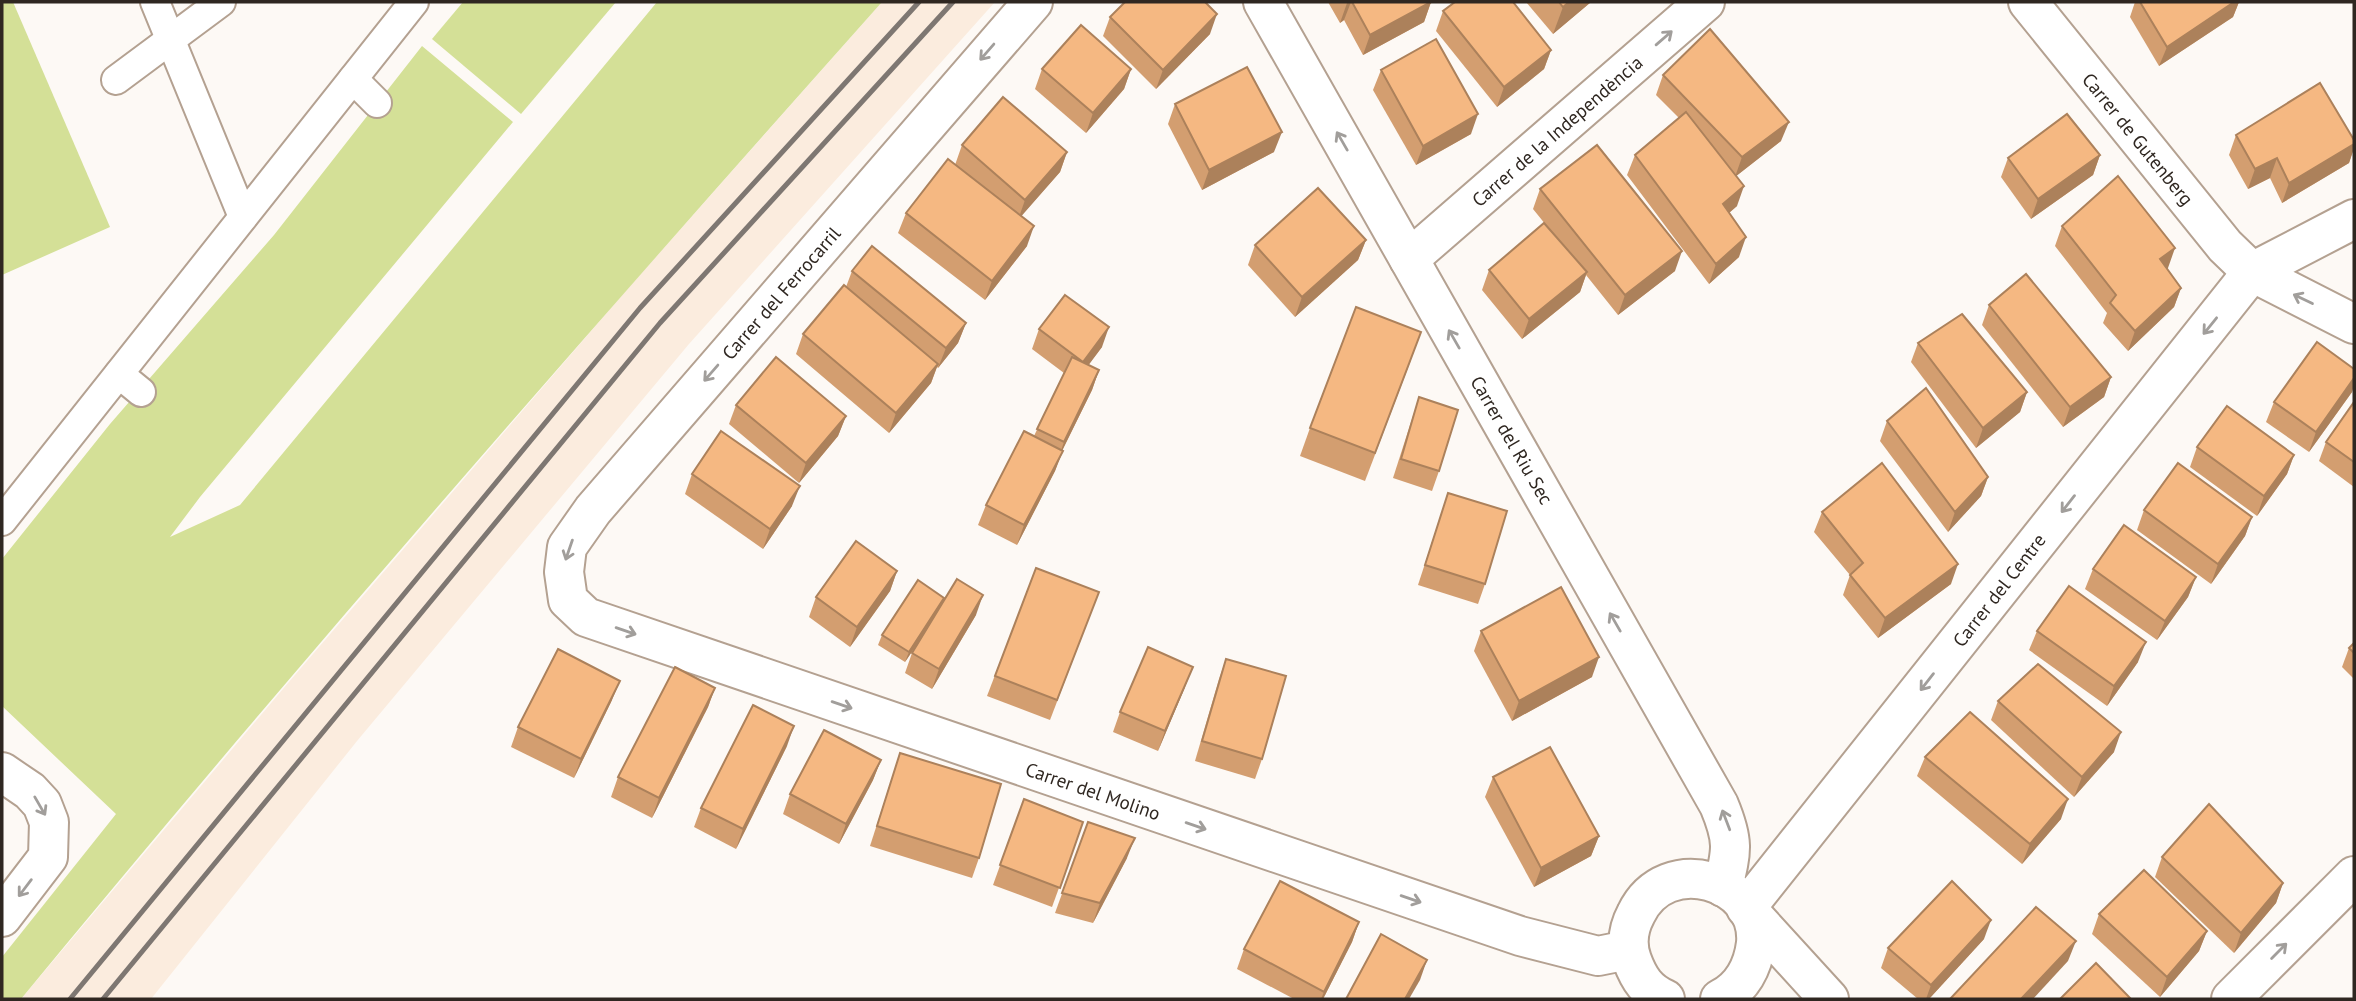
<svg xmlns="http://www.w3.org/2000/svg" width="2356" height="1001" viewBox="0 0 2356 1001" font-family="'PT Sans',sans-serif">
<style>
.built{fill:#fbecde}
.green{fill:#d4e097}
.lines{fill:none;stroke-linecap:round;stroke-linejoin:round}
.pedestrian-casing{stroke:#b4a191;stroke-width:32}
.minor-casing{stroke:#b4a191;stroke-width:42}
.pedestrian{stroke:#fff;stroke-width:28}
.minor{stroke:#fff;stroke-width:38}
.rail{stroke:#7e7772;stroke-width:5}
.wall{fill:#d39e70}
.shaded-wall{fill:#ac815b}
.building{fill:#f5b882;stroke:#ac815b;stroke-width:2}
.oneway{stroke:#a19e9b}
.labels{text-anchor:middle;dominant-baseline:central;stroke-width:5;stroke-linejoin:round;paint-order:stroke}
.street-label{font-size:19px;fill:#2f2721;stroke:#fff}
</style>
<rect width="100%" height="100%" fill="#fdf9f5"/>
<!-- built -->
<path class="built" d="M882,2H995L689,344L357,741L151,999H21L288,683L623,294Z"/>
<!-- green -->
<g class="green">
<path d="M2,2H13L110,227L2,275Z"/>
<path d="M463,2H616L521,114L432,39Z"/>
<path d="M657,2H882C590,330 300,660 21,999H2V957L116,814L2,706V559L110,424L274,235L422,46L513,122L200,497L170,537L240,505Z"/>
</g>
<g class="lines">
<defs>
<g id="pedestrian">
<path d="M155,2L243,217"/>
<path d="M353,79L377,103"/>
<path d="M116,80L221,2"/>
<path d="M119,374L141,392"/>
<path d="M2,521L414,2"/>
</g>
<g id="minor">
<path d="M1033,2L593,510L567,547L564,572L568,600L586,617L1520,936L1598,956L1628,950"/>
<path d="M1263,2L1719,805C1734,841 1732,850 1723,887"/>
<path d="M2028,2L2225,246L2252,272L2354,324"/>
<path d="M1409,259L1705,2"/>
<path d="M2,772L30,791L42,804L49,822L48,857L2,917"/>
<path d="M1665,999C1647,991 1639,979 1632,960C1626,944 1628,929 1636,914C1666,851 1761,880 1756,943C1753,967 1742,988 1720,999"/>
<path d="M1829,999L1746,908L2252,272L2354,219"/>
<path d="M2231,999L2354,876"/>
</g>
</defs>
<!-- pedestrian casing -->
<use href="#pedestrian" class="pedestrian-casing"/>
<!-- minor casing -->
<use href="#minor" class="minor-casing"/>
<!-- pedestrian -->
<use href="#pedestrian" class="pedestrian"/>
<!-- minor -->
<use href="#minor" class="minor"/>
<!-- rail -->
<g class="rail">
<path d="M70,999L640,308L919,2"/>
<path d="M103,999L660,323L953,2"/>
</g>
</g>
<!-- wall -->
<g class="wall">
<path d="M1328,2H1431L1424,22L1363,55L1344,20L1340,23Z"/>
<path d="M1526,2H1591L1553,34Z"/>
<path d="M2135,2H2239L2233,17L2159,66L2130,17Z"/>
<path d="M1443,11L1551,50L1544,69L1497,107L1436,31Z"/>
<path d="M1110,17L1210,34L1156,89L1103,36Z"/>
<path d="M1042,69H1131L1124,89L1086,133L1035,89Z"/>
<path d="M1381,70L1471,134L1416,165L1373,90Z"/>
<path d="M1663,75L1781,141L1736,176L1737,206L1729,213L1739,257L1709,284L1627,175L1635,155L1679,118L1656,95Z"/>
<path d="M1175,104L1274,152L1202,190L1168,124Z"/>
<path d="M2236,135L2354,140V148L2349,163L2282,203L2270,178L2248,189L2229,155Z"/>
<path d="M962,145L1067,152L1060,172L1021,216L1027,246L985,300L898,233L906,213L955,165Z"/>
<path d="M2100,155L2093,175L2031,219L2001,177L2008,158Z"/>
<path d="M1540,189L1675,271L1618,315L1586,275L1580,292L1522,339L1482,290L1489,270L1550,230L1533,209Z"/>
<path d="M2062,226L2168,268L2167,269L2181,288L2174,307L2128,351L2103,323L2107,313L2055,246Z"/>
<path d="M1366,240L1358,260L1295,317L1248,265L1255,245Z"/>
<path d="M852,271L966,323L958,343L938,368L937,367L931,383L889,433L796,354L803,334L846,287Z"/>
<path d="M1989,305L2111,377L2104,397L2063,427L1982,325Z"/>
<path d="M1039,329L1102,347L1088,365L1099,370L1092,390L1062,451L1055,471L1017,545L978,525L986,505L1034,436L1064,373L1032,349Z"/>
<path d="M1918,343L2027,392L2020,412L1976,448L1911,362Z"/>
<path d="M1411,360L1365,481L1300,456L1310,428Z"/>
<path d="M2354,369V385L2352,392L2309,452L2266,422L2274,402Z"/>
<path d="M1419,397L1439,471L1432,491L1393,478Z"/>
<path d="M2354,402V487L2319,461L2326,442Z"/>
<path d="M736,405L846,416L838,436L799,483L729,424Z"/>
<path d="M1887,421L1988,477L1981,496L1948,532L1880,441Z"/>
<path d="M2197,447L2294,455L2287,474L2257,516L2190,467Z"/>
<path d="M692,474L792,506L763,549L685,494Z"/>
<path d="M1448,493L1485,584L1478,604L1418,585Z"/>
<path d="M2144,510L2252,517L2245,536L2211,584L2137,530Z"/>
<path d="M1822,512L1951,584L1878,638L1843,595L1850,575L1814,532Z"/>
<path d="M1036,568L1099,592L1050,720L987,696Z"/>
<path d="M2093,569L2196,577L2188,597L2157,640L2085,589Z"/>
<path d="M897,571L890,591L850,647L809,617L816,597Z"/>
<path d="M944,598L976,615L932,689L905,673L912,653L924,634L905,662L878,645L882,635Z"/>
<path d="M1481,631L1592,677L1512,721L1474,651Z"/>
<path d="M2037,631L2138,662L2107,706L2029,650Z"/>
<path d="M2354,643V679L2342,667L2349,648Z"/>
<path d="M1226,659L1262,759L1255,779L1195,761L1219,679Z"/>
<path d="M1185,687L1158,751L1113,732L1120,712Z"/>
<path d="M715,688L708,707L652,818L611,797L618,777Z"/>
<path d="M612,700L574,778L511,747L518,727Z"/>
<path d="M1998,701L2114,752L2074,797L1991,720Z"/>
<path d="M787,746L736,849L694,827L701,808Z"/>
<path d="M900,753L979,858L972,878L870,846Z"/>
<path d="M1925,757L2061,819L2022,864L1917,776Z"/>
<path d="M881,760L873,780L839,844L783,814L790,794Z"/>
<path d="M1493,777L1599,836L1591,856L1534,887L1485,797Z"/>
<path d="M1024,799L1083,822L1052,907L993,885Z"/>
<path d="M1088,822L1127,858L1093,923L1055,913Z"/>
<path d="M2162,857L2283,883L2276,903L2234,953L2155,877Z"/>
<path d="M2099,914L2207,931L2199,951L2160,997L2092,934Z"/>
<path d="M1359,922L1352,942L1323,999H1294L1237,969L1244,949Z"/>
<path d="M1984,939L1929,999H1918L1881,968L1888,948Z"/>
</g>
<!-- shaded-wall -->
<g class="shaded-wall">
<path d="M1350,2H1351L1344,20L1340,23L1347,3Z"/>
<path d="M1431,2L1424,22L1363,55L1370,35Z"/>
<path d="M1569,2H1591L1553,34L1563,7Z"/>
<path d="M2234,2H2239L2233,17L2159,66L2167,47Z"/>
<path d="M1217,14L1210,34L1156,89L1163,70Z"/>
<path d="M1551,50L1544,69L1497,107L1504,87Z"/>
<path d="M1131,69L1124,89L1086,133L1093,113Z"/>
<path d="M1478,114L1471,134L1416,165L1423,146Z"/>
<path d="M1789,122L1781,141L1735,177L1742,157Z"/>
<path d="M1282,132L1274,152L1202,190L1209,170Z"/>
<path d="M2354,144V148L2349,163L2282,203L2289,183Z"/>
<path d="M1067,152L1060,172L1018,220L1025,200Z"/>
<path d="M2100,155L2093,175L2031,219L2038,199Z"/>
<path d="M2277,158L2270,178L2248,189L2255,169Z"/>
<path d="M1744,186L1737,206L1716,224L1723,204Z"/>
<path d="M1034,226L1027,246L985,300L992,281Z"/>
<path d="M1746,237L1739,257L1709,284L1716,264Z"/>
<path d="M1366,240L1358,260L1295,317L1302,297Z"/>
<path d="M2175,248L2168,268L2152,279L2160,259Z"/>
<path d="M1682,251L1675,271L1618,315L1625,295Z"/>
<path d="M1587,272L1580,292L1522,339L1529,319Z"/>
<path d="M2181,288L2174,307L2128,351L2135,331Z"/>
<path d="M966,323L958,343L938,368L946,348Z"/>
<path d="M1109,327L1102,347L1076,382L1083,362Z"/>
<path d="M938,364L931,383L889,433L896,413Z"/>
<path d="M1099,370L1092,390L1057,461L1063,451L1055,471L1017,545L1024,525L1057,462L1064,442Z"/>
<path d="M2111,377L2104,397L2063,427L2070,407Z"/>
<path d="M2354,378V385L2352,392L2309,452L2316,432Z"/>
<path d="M2027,392L2020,412L1976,448L1983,428Z"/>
<path d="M846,416L838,436L799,483L806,463Z"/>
<path d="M2294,455L2287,474L2257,516L2264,496Z"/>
<path d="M1988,477L1981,496L1948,532L1955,512Z"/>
<path d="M800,486L792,506L763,549L770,529Z"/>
<path d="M2252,517L2245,536L2211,584L2218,564Z"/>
<path d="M1958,564L1951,584L1878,638L1885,618Z"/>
<path d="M897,571L890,591L850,647L857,627Z"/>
<path d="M2196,577L2188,597L2157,640L2165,621Z"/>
<path d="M983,595L976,615L932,689L939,669Z"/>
<path d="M944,598L941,608L905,662L909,652Z"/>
<path d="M2146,642L2138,662L2107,706L2114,686Z"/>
<path d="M1599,657L1592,677L1512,721L1519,701Z"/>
<path d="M1193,667L1185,687L1158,751L1165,731Z"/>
<path d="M620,681L612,700L574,778L581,759Z"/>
<path d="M715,688L708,707L652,818L659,798Z"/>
<path d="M794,726L787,746L736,849L743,829Z"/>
<path d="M2121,732L2114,752L2074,797L2082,777Z"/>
<path d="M881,760L873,780L839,844L846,824Z"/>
<path d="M2068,799L2061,819L2022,864L2030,844Z"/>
<path d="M1599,836L1591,856L1534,887L1541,868Z"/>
<path d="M1135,838L1127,858L1093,923L1100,903Z"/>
<path d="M2283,883L2276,903L2234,953L2241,933Z"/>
<path d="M1991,920L1984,939L1929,999H1926L1931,985Z"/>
<path d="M1359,922L1352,942L1323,999H1321L1324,992Z"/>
<path d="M2207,931L2199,951L2160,997L2167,977Z"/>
<path d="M2076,941L2068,961L2033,999H2021Z"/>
<path d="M1427,960L1420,980L1409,999H1405Z"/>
</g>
<!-- building -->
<g class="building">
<path d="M1125,2H1205L1217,14L1163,70L1110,17Z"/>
<path d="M1352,2H1431L1370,35Z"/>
<path d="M1455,2H1513L1551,50L1504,87L1443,11Z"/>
<path d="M1559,2H1569L1563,7Z"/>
<path d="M2140,2H2234L2167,47Z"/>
<path d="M1081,25L1131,69L1093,113L1042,69Z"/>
<path d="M1710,29L1789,122L1742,157L1663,75Z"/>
<path d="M1436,39L1478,114L1423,146L1381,70Z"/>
<path d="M1247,67L1282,132L1209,170L1175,104Z"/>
<path d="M2320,83L2354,140V144L2289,183L2277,158L2255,169L2236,135Z"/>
<path d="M1003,97L1067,152L1025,200L962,145Z"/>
<path d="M1686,112L1744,186L1723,204L1746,237L1716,264L1635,155Z"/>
<path d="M2067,114L2100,155L2038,199L2008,158Z"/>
<path d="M1597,145L1682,251L1625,295L1540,189Z"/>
<path d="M948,159L1034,226L992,281L906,213Z"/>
<path d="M2118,176L2175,248L2160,259L2181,288L2135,331L2110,303L2116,295L2062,226Z"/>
<path d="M1318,188L1366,240L1302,297L1255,245Z"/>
<path d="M1544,223L1587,272L1529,319L1489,270Z"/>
<path d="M872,246L966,323L946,348L852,271Z"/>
<path d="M2026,274L2111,377L2070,407L1989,305Z"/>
<path d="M844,285L938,364L896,413L803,334Z"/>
<path d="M1065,295L1109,327L1083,362L1039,329Z"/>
<path d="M1356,307L1421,332L1375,453L1310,428Z"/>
<path d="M1962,314L2027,392L1983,428L1918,343Z"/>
<path d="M2317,342L2354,369V378L2316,432L2274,402Z"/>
<path d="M776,357L846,416L806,463L736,405Z"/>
<path d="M1072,357L1099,370L1064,442L1037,429Z"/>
<path d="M1926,388L1988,477L1955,512L1887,421Z"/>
<path d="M1419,397L1458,410L1439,471L1401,459Z"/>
<path d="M2354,402V462L2326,442Z"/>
<path d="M2227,406L2294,455L2264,496L2197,447Z"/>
<path d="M721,431L800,486L770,529L692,474Z"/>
<path d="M1024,431L1063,451L1024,525L986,505Z"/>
<path d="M1882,463L1958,564L1885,618L1850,575L1863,563L1822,512Z"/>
<path d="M2178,463L2252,517L2218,564L2144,510Z"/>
<path d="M1448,493L1507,511L1485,584L1425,565Z"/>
<path d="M2124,525L2196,577L2165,621L2093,569Z"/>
<path d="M856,541L897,571L857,627L816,597Z"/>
<path d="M1036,568L1099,592L1057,700L995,676Z"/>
<path d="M957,579L983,595L939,669L912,653Z"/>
<path d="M918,580L944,598L909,652L882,635Z"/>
<path d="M2069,586L2146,642L2114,686L2037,631Z"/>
<path d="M1561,587L1599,657L1519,701L1481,631Z"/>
<path d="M2354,643V653L2349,648Z"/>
<path d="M1148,647L1193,667L1165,731L1120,712Z"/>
<path d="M558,649L620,681L581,759L518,727Z"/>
<path d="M1226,659L1286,676L1262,759L1202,741Z"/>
<path d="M2038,664L2121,732L2082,777L1998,701Z"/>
<path d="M675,667L715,688L659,798L618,777Z"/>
<path d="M753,705L794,726L743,829L701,808Z"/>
<path d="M1970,712L2068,799L2030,844L1925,757Z"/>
<path d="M824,730L881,760L846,824L790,794Z"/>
<path d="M1550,747L1599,836L1541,868L1493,777Z"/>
<path d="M900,753L1001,784L979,858L877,826Z"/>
<path d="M1024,799L1083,822L1060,888L1000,865Z"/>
<path d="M2209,804L2283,883L2241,933L2162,857Z"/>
<path d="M1088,822L1135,838L1100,903L1062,893Z"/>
<path d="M2144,870L2207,931L2167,977L2099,914Z"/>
<path d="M1280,881L1359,922L1324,992L1244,949Z"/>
<path d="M1952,881L1991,920L1931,985L1888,948Z"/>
<path d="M2036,907L2076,941L2021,999H1950Z"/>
<path d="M1381,934L1427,960L1405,999H1346Z"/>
<path d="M2096,963L2131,999H2060Z"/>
</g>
<!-- one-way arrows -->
<defs><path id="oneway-shaft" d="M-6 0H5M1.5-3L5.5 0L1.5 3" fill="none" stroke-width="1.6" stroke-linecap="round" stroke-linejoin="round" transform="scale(1.75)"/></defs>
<g class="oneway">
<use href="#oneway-shaft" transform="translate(1664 38) rotate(-41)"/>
<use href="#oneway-shaft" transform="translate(987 52) rotate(131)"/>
<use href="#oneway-shaft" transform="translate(1342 141) rotate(-120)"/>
<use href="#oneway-shaft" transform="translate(2303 299) rotate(-154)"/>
<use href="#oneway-shaft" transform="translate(2210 326) rotate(129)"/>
<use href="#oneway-shaft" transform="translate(1454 339) rotate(-120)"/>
<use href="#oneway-shaft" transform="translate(711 373) rotate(131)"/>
<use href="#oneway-shaft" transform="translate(2068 504) rotate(128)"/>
<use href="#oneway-shaft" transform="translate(569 550) rotate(109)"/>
<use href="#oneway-shaft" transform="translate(1615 622) rotate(-120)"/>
<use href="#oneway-shaft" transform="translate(626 631) rotate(19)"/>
<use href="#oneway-shaft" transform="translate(1927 682) rotate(128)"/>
<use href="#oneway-shaft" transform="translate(842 705) rotate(19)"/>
<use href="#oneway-shaft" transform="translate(40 806) rotate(60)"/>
<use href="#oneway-shaft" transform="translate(1726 820) rotate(-111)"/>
<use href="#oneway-shaft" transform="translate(1196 826) rotate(19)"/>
<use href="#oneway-shaft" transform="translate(25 888) rotate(127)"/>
<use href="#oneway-shaft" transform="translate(1411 899) rotate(19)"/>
<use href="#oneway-shaft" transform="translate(2279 951) rotate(-45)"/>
</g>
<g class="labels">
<!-- street labels -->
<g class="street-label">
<text transform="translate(1557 131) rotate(-41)">Carrer de la Independència</text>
<text transform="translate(2138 139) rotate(51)">Carrer de Gutenberg</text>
<text transform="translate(781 293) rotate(-49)">Carrer del Ferrocarril</text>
<text transform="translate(1512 440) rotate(60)">Carrer del Riu Sec</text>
<text transform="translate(1999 590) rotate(-52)">Carrer del Centre</text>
<text transform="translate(1093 791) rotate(19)">Carrer del Molino</text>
</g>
</g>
<!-- border -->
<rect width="2356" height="1001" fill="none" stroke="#2f2721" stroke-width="7"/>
</svg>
